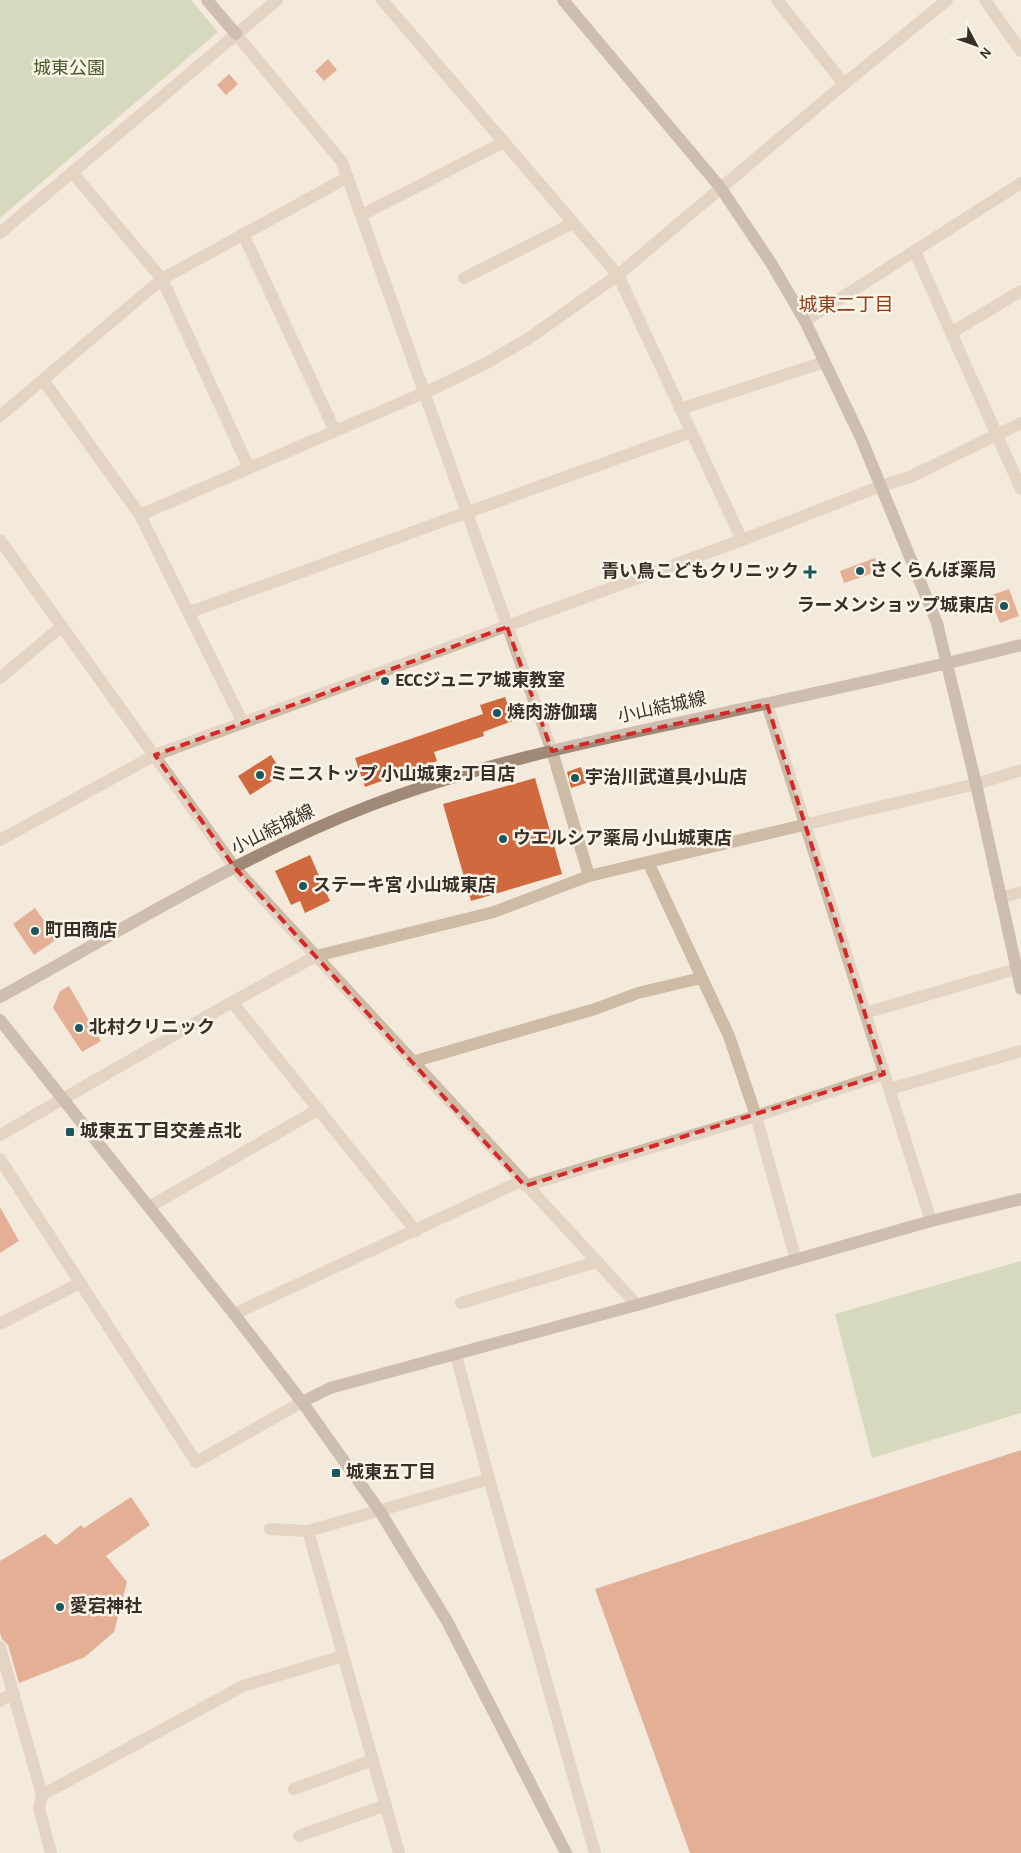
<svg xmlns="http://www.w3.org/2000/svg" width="1021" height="1853" viewBox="0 0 1021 1853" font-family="'Alegreya Sans','Noto Sans JP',sans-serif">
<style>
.green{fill:#b4c59a}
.building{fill:#d06a3e}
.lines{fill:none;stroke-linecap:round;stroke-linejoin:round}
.street{stroke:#cebba6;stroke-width:12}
.secondary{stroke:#a18978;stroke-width:12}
.marked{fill:none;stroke:#d62828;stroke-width:4;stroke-dasharray:10 6;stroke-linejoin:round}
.poi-dot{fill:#1a565e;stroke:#fbf4e9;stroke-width:2}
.labels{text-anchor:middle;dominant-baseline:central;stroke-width:5;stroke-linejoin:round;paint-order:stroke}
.park-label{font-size:18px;fill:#455a29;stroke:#fbf4e9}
.poi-label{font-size:18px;font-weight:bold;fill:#392e28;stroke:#fbf4e9;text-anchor:start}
.street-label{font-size:18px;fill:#392e28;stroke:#fbf4e9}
.neighbourhood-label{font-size:19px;fill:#8f3d1a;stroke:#fbf4e9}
</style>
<rect width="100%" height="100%" fill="#f4eadc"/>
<!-- green -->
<g class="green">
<path d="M0,0H191L218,32L0,218Z"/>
<path d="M1021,1261V1413L872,1458L835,1314Z"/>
</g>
<!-- building -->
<g class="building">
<path d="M328,59L337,70L324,81L315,71Z"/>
<path d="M229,74L238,84L226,95L217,85Z"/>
<path d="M875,558L879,571L844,583L840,571Z"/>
<path d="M1009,589L1019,616L1000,623L989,596Z"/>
<path d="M505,697L513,721L483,732L484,736L434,752L437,761L365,787L355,758L483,714L480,705Z"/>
<path d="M271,755L283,774L250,795L238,776Z"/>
<path d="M581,767L586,783L571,788L567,772Z"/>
<path d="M535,778L562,874L471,901L443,804Z"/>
<path d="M310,855L330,901L305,913L300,901L291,905L275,871Z"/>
<path d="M35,908L57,939L34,955L13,924Z"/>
<path d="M69,986L101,1041L82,1052L53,1008L60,991Z"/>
<path d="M0,1207L19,1241L0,1253Z"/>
<path d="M1021,1450V1853H690L595,1589Z"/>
<path d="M131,1497L150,1525L106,1556L127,1582L114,1632L85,1657L19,1683L8,1645L2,1639L0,1633V1561L45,1534L56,1545L81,1525L84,1528Z"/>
</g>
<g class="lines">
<!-- street -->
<g class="street">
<path d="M382,0L618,275L742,540"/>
<path d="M777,0L844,84"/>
<path d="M985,0L1021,51"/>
<path d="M236,34L342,162L552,751L589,876"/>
<path d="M72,172L162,279L249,468"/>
<path d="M362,215L504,142"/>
<path d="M0,233L277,0"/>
<path d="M243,234L335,431"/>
<path d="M915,252L1021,489"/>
<path d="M464,278L573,223"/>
<path d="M805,321L1021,183"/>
<path d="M951,333L1021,291"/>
<path d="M43,380L140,515L243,723"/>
<path d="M680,409L825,362"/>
<path d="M0,416L162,279L348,177"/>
<path d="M140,515L426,392L485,364L531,337L618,275L844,84L947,0"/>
<path d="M0,540L235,868L637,1305"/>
<path d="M190,612L691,432"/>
<path d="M0,678L62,626"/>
<path d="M767,704L931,1221"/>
<path d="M0,840L155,755L742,540L881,486L910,477L1021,423"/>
<path d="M648,862L729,1036L756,1116L796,1260"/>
<path d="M1000,898L1021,892"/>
<path d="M232,1002L416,1231"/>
<path d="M865,1013L1016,969"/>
<path d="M412,1062L595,1009L638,993L701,978"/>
<path d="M890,1089L1021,1051"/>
<path d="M0,1135L232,1002L316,956L494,912L589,876L976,784L1021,770"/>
<path d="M0,1159L196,1462L302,1402"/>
<path d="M525,1186L756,1116L884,1074"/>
<path d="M149,1207L319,1109"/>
<path d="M461,1303L596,1262"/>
<path d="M234,1314L521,1181"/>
<path d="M0,1324L80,1283"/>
<path d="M456,1355L489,1479L595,1853"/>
<path d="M270,1529L308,1531"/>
<path d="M0,1647L42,1795L39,1808L51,1853"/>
<path d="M0,1701L14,1693"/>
<path d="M294,1789L373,1760"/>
<path d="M42,1795L243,1686L343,1656"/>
<path d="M299,1836L386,1805"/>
<path d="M399,1853L308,1531L489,1479"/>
</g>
<!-- secondary -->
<g class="secondary">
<path d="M207,0L236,34"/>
<path d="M563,0L720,187L771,263L805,321L861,438L937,623L976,784L1021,989"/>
<path d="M0,997C121,931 240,856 369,806C473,766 582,743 691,720C801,696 912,673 1021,645"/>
<path d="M0,1020L234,1314L302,1402L379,1510L447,1621L566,1853"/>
<path d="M302,1402L330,1388L637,1305L931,1221L1021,1199"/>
</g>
</g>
<!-- marked area -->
<path d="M0 0H1021V1853H0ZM507,627L552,751L767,704L884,1074L525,1186L235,868L155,755Z" fill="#f4eadc" fill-opacity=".55" fill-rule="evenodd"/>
<path class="marked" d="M507,627L552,751L767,704L884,1074L525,1186L235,868L155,755Z"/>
<!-- markers -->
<g class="poi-dot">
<circle cx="860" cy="571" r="5"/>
<path d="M807.5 564.5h5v5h5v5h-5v5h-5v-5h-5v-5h5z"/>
<circle cx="1004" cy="606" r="5"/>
<circle cx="385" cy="681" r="5"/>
<circle cx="497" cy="713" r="5"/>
<circle cx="260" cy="775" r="5"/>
<circle cx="575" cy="778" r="5"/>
<circle cx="503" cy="839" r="5"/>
<circle cx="303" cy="886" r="5"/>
<circle cx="35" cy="931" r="5"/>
<circle cx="79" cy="1028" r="5"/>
<rect x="65" y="1127" width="10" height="10" rx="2.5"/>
<rect x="331" y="1468" width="10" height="10" rx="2.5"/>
<circle cx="60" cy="1607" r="5"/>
</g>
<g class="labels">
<!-- park labels -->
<g class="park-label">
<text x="69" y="69">城東公園</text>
</g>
<!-- poi labels -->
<g class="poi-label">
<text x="870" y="571">さくらんぼ薬局</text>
<text x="799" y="572" text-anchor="end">青い鳥こどもクリニック</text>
<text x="994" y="606" text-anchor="end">ラーメンショップ城東店</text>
<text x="395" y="681">ECCジュニア城東教室</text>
<text x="507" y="713">焼肉游伽璃</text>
<text x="270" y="775">ミニストップ 小山城東2丁目店</text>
<text x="585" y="778">宇治川武道具小山店</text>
<text x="513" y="839">ウエルシア薬局 小山城東店</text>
<text x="313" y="886">ステーキ宮 小山城東店</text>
<text x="45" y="931">町田商店</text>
<text x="89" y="1028">北村クリニック</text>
<text x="80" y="1132">城東五丁目交差点北</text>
<text x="346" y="1473">城東五丁目</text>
<text x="70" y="1607">愛宕神社</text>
</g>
<!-- street labels -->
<g class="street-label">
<text transform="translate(662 708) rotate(-12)">小山結城線</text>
<text transform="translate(273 830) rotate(-26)">小山結城線</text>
</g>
<!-- neighbourhood labels -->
<g class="neighbourhood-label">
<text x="846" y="305">城東二丁目</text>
</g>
</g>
<!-- north arrow -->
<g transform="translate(976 45) rotate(131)" stroke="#fbf4e9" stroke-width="4" paint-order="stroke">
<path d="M0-4L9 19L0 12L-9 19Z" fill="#392e28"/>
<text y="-8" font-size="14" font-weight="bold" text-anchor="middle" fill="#392e28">N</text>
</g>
</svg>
